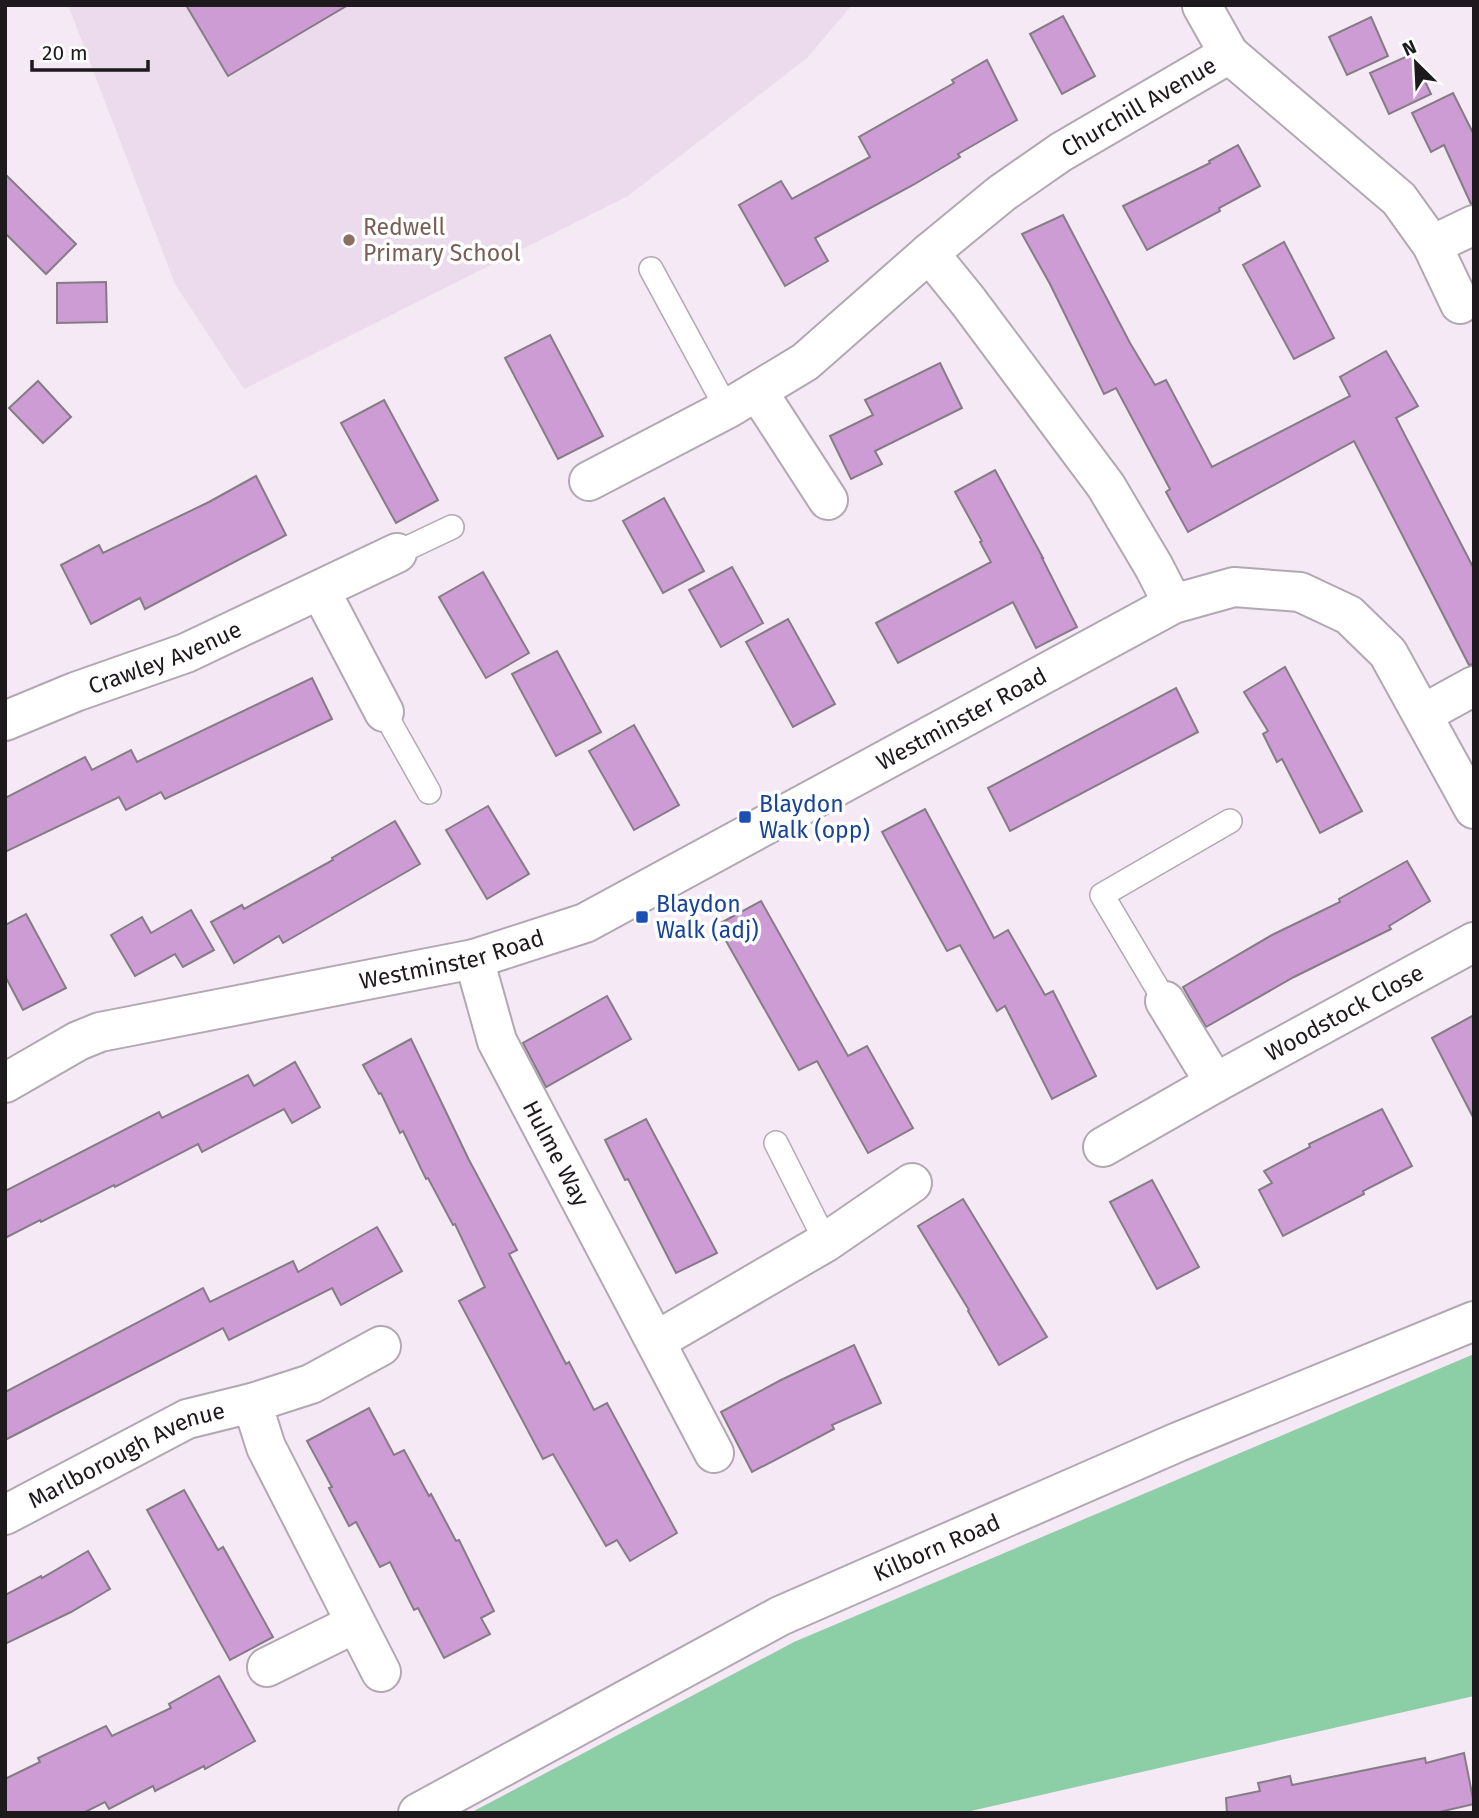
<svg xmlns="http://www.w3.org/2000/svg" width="1479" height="1818" viewBox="0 0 1479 1818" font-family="'Fira Sans',sans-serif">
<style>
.built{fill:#ebdbec}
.green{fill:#8ccea5}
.building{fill:#ce9cd4;stroke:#857c86;stroke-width:2}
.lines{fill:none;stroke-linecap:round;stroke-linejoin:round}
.lane-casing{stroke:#b2a8b2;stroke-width:26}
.street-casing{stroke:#b2a8b2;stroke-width:42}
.lane{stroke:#fff;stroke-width:23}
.street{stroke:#fff;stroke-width:38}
.education-dot{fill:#8d6e63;stroke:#fff;stroke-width:2.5}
.transit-dot{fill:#1a4fb4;stroke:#fff;stroke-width:2.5}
.labels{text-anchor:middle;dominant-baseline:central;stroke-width:7;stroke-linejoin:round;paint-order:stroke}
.street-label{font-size:23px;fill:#1d191d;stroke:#fff}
.education-label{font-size:23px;fill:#785e54;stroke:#fff;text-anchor:start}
.transit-label{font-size:23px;fill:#164399;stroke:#fff;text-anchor:start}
</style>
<rect width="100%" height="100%" fill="#f4e9f5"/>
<!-- built -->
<path class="built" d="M68,5H852L807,58L628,196L244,389L175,284Z"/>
<!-- green -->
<path class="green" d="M1474,1354V1696L962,1813H470L794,1642Z"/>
<!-- building -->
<g class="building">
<path d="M186,5H348L228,76Z"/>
<path d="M1063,16L1095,76L1062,94L1030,34Z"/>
<path d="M1371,17L1388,56L1347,75L1329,37Z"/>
<path d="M1412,54L1431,94L1389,114L1370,73Z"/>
<path d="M987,60L1017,120L958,154L960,157L913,185L815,238L828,261L785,286L739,205L781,181L792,199L870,157L859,137L954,83L952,80Z"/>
<path d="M1453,93L1474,135V203L1471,204L1444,145L1431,152L1412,113Z"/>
<path d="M1238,145L1260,186L1219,208L1220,211L1147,250L1123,206L1210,163L1209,161Z"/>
<path d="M5,174L76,244L46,274L5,233Z"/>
<path d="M1063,215L1130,343L1155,385L1166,380L1212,467L1350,396L1340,377L1386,351L1418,406L1396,418L1474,569V664L1469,665L1354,441L1188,532L1166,492L1170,489L1116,388L1104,394L1050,284L1022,234Z"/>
<path d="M1284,242L1334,338L1294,359L1243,265Z"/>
<path d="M106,282L107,322L57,323V283Z"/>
<path d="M550,335L603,436L558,459L505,358Z"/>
<path d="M940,363L962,408L875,451L882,464L851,479L830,436L873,415L865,400Z"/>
<path d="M38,381L71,417L43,443L9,408Z"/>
<path d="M384,400L438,500L396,523L341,423Z"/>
<path d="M995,470L1043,558H1042L1077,627L1036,648L1013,602L898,663L876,623L991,562L980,542L982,541L955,492Z"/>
<path d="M256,476L286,535L145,609L140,598L91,624L61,565L99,545L103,553L209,502Z"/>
<path d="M664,498L704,571L663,593L623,521Z"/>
<path d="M732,567L763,623L721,647L689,590Z"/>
<path d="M483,572L529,653L486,678L439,597Z"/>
<path d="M788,619L835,704L793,727L746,642Z"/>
<path d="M557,651L601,732L556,756L512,674Z"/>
<path d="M1285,667L1362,811L1320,833L1282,759L1277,762L1263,734L1268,731L1244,692Z"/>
<path d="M312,678L332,719L165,799L161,792L126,810L119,797L5,852V798L85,757L92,770L131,750L137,762Z"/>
<path d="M1176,688L1198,732L1010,831L988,788Z"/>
<path d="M634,725L679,805L634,830L589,751Z"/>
<path d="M488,806L529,874L487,899L446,830Z"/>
<path d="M925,809L994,938L1008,930L1045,995L1053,991L1096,1076L1052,1099L1005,1006L997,1011L960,945L947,951L882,832Z"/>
<path d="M395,821L420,864L283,943L279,936L234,963L211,922L242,905L244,909L333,860L332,858Z"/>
<path d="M1407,861L1430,901L1389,926L1391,929L1294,977L1206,1027L1183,987L1272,935L1340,902L1339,899Z"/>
<path d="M761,901L848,1056L867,1046L913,1128L868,1153L817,1061L799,1070L717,925Z"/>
<path d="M191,910L214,950L183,967L175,954L135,976L111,935L142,917L151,933Z"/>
<path d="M26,914L66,988L23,1010L5,976V925Z"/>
<path d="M607,996L631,1039L546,1087L523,1043Z"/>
<path d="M1474,1015V1119L1432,1038Z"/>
<path d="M411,1039L469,1160L517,1250L509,1254L566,1364L569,1362L594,1410L607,1403L677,1533L630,1561L617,1540L606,1546L553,1454L543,1459L459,1301L485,1287L455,1224L453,1225L428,1178L426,1179L403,1131L400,1133L381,1093L379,1094L363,1065Z"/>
<path d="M295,1062L320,1107L292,1123L284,1109L202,1152L198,1144L115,1187L114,1185L41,1222L40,1220L5,1238V1191L159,1112L162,1118L248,1075L254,1086Z"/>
<path d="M1382,1109L1412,1166L1363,1191L1364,1194L1283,1236L1259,1190L1272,1183L1264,1171L1310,1147L1309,1144Z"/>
<path d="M646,1119L717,1253L676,1273L628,1179L625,1180L605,1140Z"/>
<path d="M1152,1180L1199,1267L1157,1289L1110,1202Z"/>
<path d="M963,1199L1047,1337L999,1365L968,1311L969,1310L918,1226Z"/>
<path d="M377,1227L402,1271L341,1305L332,1288L229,1340L223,1328L5,1440V1392L203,1288L210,1302L293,1261L298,1272Z"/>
<path d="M854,1345L881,1403L832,1425L834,1429L752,1472L721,1412L781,1380Z"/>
<path d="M369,1408L394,1455L404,1450L429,1496L431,1494L456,1541L459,1540L494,1611L481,1618L490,1634L444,1658L418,1608L414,1610L390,1562L380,1567L356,1522L349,1526L329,1488L332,1487L307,1441Z"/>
<path d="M184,1490L218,1550L223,1547L273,1637L230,1660L147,1510Z"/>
<path d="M88,1551L110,1589L71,1612L5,1644V1595L41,1576L42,1578Z"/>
<path d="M219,1676L255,1741L205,1769L204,1766L155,1791L153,1786L109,1809L105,1802L83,1813H5V1779L40,1762L38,1758L106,1726L112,1736L171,1708L169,1704Z"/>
<path d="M1464,1753L1474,1804L1435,1813H1227L1226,1798L1260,1791L1258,1783L1290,1776L1292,1785L1425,1758L1426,1763Z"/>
</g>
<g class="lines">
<defs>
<g id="lane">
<path d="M651,269L727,409"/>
<path d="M397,553L452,527"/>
<path d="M384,712L429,792"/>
<path d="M1165,1001L1102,895L1230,821"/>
<path d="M776,1143L826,1242"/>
</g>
<g id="street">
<path d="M1202,6L1229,54"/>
<path d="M1432,245L1474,225"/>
<path d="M929,253L968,301L1106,486L1154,567L1173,604"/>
<path d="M758,392L828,500"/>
<path id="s1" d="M589,481L727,409L805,362L929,253L1002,193L1061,152L1229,54L1399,199L1432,245L1460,304"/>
<path d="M320,590L384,712"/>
<path d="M1423,714L1474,686"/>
<path id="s2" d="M5,721L75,692L186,653L397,553"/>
<path id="s3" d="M474,959L497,1041L714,1453"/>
<path d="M1165,1001L1215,1083"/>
<path id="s4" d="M5,1083L78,1041L100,1032L474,959L585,923L1173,604L1234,587L1300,592L1349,615L1388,653L1474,809"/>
<path id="s5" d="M1103,1147L1215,1083L1474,942"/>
<path d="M656,1341L826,1242L912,1183"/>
<path d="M252,1403L266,1447L381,1672"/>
<path id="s6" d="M5,1515L187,1419L252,1403L311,1384L381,1346"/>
<path d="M267,1667L354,1624"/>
<path id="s7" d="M418,1813L780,1616L1178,1442L1474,1321"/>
</g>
</defs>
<!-- lane casing -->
<use href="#lane" class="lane-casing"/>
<!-- street casing -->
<use href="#street" class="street-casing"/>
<!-- lane -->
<use href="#lane" class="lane"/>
<!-- street -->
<use href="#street" class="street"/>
</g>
<!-- markers -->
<circle class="education-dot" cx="349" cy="240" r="7"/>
<g class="transit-dot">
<rect x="738" y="810" width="14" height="14" rx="3.5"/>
<rect x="635" y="910" width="14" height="14" rx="3.5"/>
</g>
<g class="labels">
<!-- street labels -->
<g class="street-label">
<text stroke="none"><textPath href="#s1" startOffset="668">Churchill Avenue</textPath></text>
<text stroke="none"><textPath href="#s2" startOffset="172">Crawley Avenue</textPath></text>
<text stroke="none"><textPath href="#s4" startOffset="1034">Westminster Road</textPath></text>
<text stroke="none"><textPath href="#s4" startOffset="467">Westminster Road</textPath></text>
<text stroke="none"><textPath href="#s5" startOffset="276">Woodstock Close</textPath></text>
<text stroke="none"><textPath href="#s3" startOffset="212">Hulme Way</textPath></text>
<text stroke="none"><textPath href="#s6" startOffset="136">Marlborough Avenue</textPath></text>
<text stroke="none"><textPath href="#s7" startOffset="583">Kilborn Road</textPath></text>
</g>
<!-- education labels -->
<g class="education-label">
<text x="363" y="227">Redwell<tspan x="363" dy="26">Primary School</tspan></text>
</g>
<!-- transit labels -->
<g class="transit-label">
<text x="759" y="804">Blaydon<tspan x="759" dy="26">Walk (opp)</tspan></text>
<text x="656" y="904">Blaydon<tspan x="656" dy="26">Walk (adj)</tspan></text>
</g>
</g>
<!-- border -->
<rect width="1479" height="1818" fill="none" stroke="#1d191d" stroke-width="14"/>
<!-- north arrow -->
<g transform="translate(1416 63) rotate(336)" stroke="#ffffff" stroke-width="5" paint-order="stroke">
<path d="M0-5L12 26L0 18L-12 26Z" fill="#1d191d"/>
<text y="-10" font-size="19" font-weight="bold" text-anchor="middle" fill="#1d191d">N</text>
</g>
<!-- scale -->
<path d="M32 60v10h116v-10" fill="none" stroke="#1d191d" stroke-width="3.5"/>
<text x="42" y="60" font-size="21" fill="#1d191d" stroke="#ffffff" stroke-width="5" paint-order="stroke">20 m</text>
</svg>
